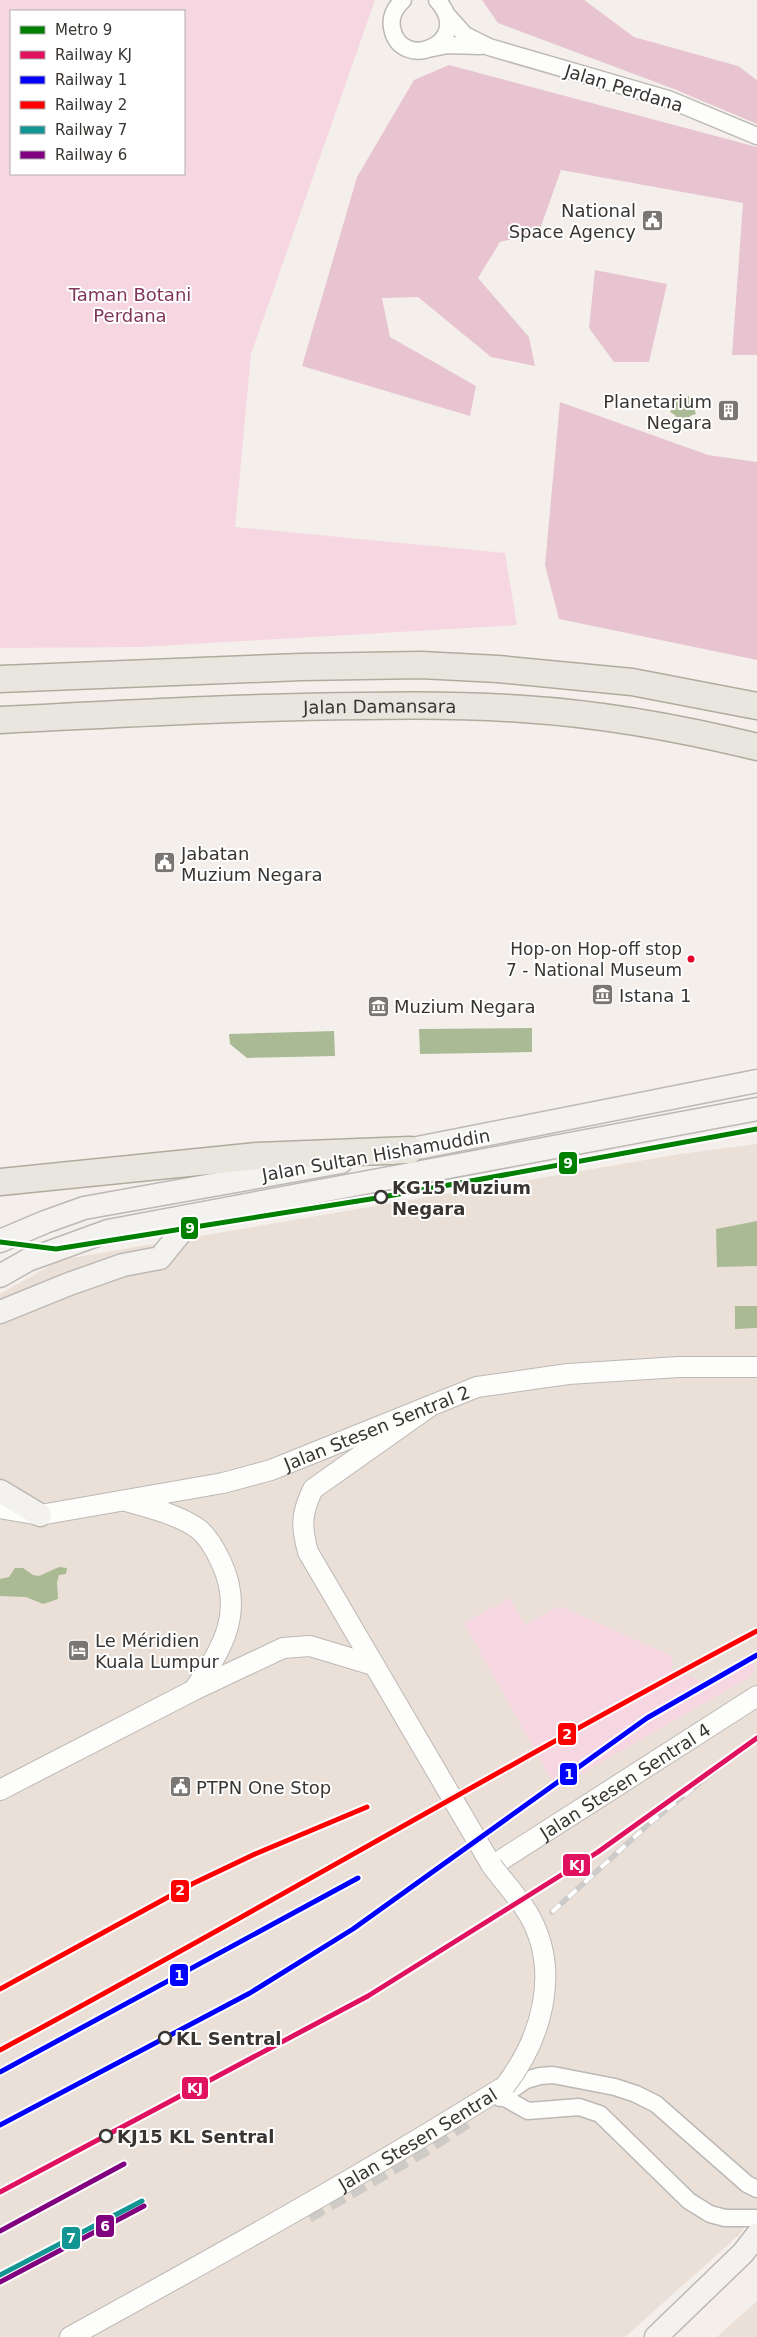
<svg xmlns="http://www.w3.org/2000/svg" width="757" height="2337" viewBox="0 0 757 2337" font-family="'DejaVu Sans',sans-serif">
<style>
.built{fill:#ebe0d7}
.green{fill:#f6d7e1;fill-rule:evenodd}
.forest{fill:#e8c4d1}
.water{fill:#aaba94}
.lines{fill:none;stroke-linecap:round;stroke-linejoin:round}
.minor-tunnel{stroke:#cecac6;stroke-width:16;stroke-dasharray:16 8;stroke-linecap:butt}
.minor-casing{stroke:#bcb8b5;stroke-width:19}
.tertiary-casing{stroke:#bcb8b5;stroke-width:22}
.secondary-casing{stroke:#bcb8b5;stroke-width:25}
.primary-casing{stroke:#b0ab9c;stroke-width:29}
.minor{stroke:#fdfdfc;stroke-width:16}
.tertiary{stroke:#fdfdfc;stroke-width:20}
.secondary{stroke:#f3f2ee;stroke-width:22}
.primary{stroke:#e9e6df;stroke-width:26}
.rail-casing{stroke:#cdcbca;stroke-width:5.5}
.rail{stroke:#fff;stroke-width:4;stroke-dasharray:11;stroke-linecap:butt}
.tertiary-bridge-casing{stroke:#bcb8b5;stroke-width:22;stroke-linecap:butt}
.tertiary-bridge{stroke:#fdfdfc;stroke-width:20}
.rail-1-casing{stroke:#fff;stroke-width:9}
.rail-2-casing{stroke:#fff;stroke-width:9}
.rail-3-casing{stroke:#fff;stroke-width:9}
.rail-4-casing{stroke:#fff;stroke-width:9}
.rail-5-casing{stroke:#fff;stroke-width:9}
.rail-1{stroke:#e0115f;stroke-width:5}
.rail-2{stroke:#00f;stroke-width:5}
.rail-3{stroke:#f00;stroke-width:5}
.rail-4{stroke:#139593;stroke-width:5}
.rail-5{stroke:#800080;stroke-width:5}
.metro-1-casing{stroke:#fff;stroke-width:9}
.metro-1{stroke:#008000;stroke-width:5}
.bus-dot{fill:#e4002b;stroke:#fff;stroke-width:2}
.stop-dot{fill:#fff;stroke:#383532;stroke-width:2.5}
.labels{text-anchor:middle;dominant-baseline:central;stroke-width:4;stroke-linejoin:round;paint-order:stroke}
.bus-label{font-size:17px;fill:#383532;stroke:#fff;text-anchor:end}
.street-label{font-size:18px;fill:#383532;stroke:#fff}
.poi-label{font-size:18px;fill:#383532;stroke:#fff;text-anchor:start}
.park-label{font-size:18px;fill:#80365b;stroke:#fff}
.stop-label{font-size:18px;font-weight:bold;fill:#383532;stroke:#fff;text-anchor:start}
.line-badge{stroke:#fff;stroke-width:2}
.badge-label{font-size:14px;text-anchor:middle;font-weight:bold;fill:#fff}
</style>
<rect width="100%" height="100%" fill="#f4efeb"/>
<!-- built -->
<g class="built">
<path d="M757,1144V2208L739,2235L625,2337H0V1294L60,1260L680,1154Z"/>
<path d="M757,2301V2337H717Z"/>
</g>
<!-- green -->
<g class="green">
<path d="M0,0H375L251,354L235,527L505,553L517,625L141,647L0,648ZM184,11V174H11V11Z"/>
<path d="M510,1598L525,1625L560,1606L672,1656V1669L705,1683L751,1658C755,1666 757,1671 750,1677L556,1788L464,1623Z"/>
</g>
<!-- forest -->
<g class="forest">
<path d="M482,0H584L634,37L738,66L757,80V124L674,89L498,23Z"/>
<path d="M449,65L757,147V355H732L743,203L561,170L539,232L500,242L478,278L529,337L535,366L491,357L418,297L382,298L390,337L476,386L470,416L302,366L357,177L414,80Z"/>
<path d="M595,270L667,284L649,362H614L589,328Z"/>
<path d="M560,402L708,455L757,462V660L559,619L545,565Z"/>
</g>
<!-- water -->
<g class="water">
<path d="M679,394L685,397L689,396L691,400L696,403L694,408L696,414L690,416L688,421L683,418L677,420L675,415L670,412L673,407L671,402L676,400Z"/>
<path d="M532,1028V1052L420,1054L419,1029Z"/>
<path d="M334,1031L335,1056L247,1058L230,1044L229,1034Z"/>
<path d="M757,1221V1266L717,1267L716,1229Z"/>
<path d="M735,1306H757V1328L735,1329Z"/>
<path d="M59,1567L67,1568L66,1574L59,1575L57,1582L58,1599L43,1604L26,1597L0,1596V1579L9,1577L15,1568H23L33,1575L39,1576Z"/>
</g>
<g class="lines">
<!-- minor-tunnel -->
<path class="minor-tunnel" d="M308,2215L422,2150L467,2120"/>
<defs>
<g id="minor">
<path d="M403,0C395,8 390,16 392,28C401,74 476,42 437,0"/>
<path d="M448,16L465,35L489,47L668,99L757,136"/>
<path d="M433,48L447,45L481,46"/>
<path d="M503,2097L528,2111L579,2107L600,2114L689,2201L710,2214L725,2218H757"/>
<path d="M500,2098L526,2080L540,2076L553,2075L615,2087L636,2094L656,2104L747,2184L757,2189"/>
</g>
<g id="tertiary">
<path id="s1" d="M429,1407L313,1489C301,1514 301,1526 308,1552L492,1866L757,1696"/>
<path d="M126,1501C149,1508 177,1514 197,1528C207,1535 216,1551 221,1562C244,1610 224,1648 195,1688"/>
<path id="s2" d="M0,1508L40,1515L223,1483L271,1470L477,1387L568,1374L679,1367H757"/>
<path d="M0,1790L194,1690L283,1648L310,1646L373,1665"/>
<path id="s3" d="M70,2337C217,2256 363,2175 505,2086"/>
</g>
<g id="secondary">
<path d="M392,1153L757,1081"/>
<path d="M0,1241L45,1222L84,1208L341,1162"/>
<path d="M0,1276L28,1260L108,1231L757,1109"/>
<path d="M0,1312L69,1284L123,1265L160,1258L194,1216"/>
<path d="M0,1491L40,1515"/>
<path d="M656,2337L743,2253L757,2235"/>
</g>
<g id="primary">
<path d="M0,679L301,667L421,665L498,669L632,682L757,706"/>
<path id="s4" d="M0,720C121,714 242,707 363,706C416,705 470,705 523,709C602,714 680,728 757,747"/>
<path d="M0,1182L257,1156L410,1150"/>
</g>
</defs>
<!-- minor casing -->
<use href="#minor" class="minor-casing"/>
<!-- tertiary casing -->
<use href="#tertiary" class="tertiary-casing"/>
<!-- secondary casing -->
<use href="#secondary" class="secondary-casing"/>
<!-- primary casing -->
<use href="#primary" class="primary-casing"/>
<!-- minor -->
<use href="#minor" class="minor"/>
<!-- tertiary -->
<use href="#tertiary" class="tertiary"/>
<!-- secondary -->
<use href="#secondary" class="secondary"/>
<!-- primary -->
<use href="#primary" class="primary"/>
<defs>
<path id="rail" d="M552,1912L650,1823L723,1764"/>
</defs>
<!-- rail casing -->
<use href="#rail" class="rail-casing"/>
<!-- rail -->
<use href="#rail" class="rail"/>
<defs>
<path id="tertiary-bridge" d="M492,1866C504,1882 519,1898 529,1915C561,1971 542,2038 505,2086"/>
</defs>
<!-- tertiary-bridge casing -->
<use href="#tertiary-bridge" class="tertiary-bridge-casing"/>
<!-- tertiary-bridge -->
<use href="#tertiary-bridge" class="tertiary-bridge"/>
<defs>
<path id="rail-1" d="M0,2192L368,1996L598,1852L757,1738"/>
<g id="rail-2">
<path d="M0,2072L358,1878"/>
<path d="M0,2125L250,1993L353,1929L647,1718L757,1655"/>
</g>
<g id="rail-3">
<path d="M0,1989L192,1884L255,1854L367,1807"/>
<path d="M0,2050C254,1914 502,1766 757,1631"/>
</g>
<path id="rail-4" d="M0,2275L142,2201"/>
<g id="rail-5">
<path d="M0,2231L124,2164"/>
<path d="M0,2282L144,2206"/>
</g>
</defs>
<!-- rail-1 casing -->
<use href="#rail-1" class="rail-1-casing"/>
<!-- rail-2 casing -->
<use href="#rail-2" class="rail-2-casing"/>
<!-- rail-3 casing -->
<use href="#rail-3" class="rail-3-casing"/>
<!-- rail-4 casing -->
<use href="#rail-4" class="rail-4-casing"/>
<!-- rail-5 casing -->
<use href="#rail-5" class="rail-5-casing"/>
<!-- rail-1 -->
<use href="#rail-1" class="rail-1"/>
<!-- rail-2 -->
<use href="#rail-2" class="rail-2"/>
<!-- rail-3 -->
<use href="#rail-3" class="rail-3"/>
<!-- rail-4 -->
<use href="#rail-4" class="rail-4"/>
<!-- rail-5 -->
<use href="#rail-5" class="rail-5"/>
<defs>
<path id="metro-1" d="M0,1242L56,1249L377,1198L757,1129"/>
</defs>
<!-- metro-1 casing -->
<use href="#metro-1" class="metro-1-casing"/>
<!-- metro-1 -->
<use href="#metro-1" class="metro-1"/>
</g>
<!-- icons -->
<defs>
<symbol id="civic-square" viewBox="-11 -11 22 22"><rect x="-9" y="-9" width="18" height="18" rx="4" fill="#7a7673" stroke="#fff"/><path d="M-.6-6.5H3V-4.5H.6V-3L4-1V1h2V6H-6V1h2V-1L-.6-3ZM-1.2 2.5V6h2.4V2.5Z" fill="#fff"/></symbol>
<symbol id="building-square" viewBox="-11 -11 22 22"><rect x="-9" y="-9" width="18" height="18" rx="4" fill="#7a7673" stroke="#fff"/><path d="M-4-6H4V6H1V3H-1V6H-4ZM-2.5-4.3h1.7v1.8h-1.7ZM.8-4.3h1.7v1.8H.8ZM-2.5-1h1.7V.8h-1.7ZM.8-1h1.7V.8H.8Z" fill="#fff"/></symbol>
<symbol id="museum-square" viewBox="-11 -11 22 22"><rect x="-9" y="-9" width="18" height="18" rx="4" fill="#7a7673" stroke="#fff"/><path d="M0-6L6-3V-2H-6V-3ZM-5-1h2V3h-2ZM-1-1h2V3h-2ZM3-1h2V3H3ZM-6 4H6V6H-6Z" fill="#fff"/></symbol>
<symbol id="hotel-square" viewBox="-11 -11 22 22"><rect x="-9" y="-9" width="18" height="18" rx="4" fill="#7a7673" stroke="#fff"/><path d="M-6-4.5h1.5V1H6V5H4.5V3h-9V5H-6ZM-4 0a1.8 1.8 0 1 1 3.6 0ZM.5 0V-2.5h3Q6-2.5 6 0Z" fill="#fff"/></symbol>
</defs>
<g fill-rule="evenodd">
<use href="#civic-square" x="640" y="208" width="25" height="25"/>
<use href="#building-square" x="716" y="398" width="25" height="25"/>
<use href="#civic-square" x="152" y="850" width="25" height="25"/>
<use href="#museum-square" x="590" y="982" width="25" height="25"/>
<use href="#museum-square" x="366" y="994" width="25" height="25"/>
<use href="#hotel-square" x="66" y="1638" width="25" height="25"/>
<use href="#civic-square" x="168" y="1774" width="25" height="25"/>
</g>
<!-- markers -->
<circle class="bus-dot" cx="691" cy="959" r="4.5"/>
<g class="stop-dot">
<circle cx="381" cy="1197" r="6"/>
<circle cx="165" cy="2038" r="6"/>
<circle cx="106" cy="2136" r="6"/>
</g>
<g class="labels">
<!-- bus labels -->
<g class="bus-label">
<text x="682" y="949">Hop-on Hop-off stop<tspan x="682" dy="21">7 - National Museum</tspan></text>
</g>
<!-- street labels -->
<g class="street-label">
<text transform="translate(624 88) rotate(17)">Jalan Perdana</text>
<text stroke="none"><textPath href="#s4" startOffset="380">Jalan Damansara</textPath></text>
<text transform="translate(376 1155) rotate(-10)">Jalan Sultan Hishamuddin</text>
<text stroke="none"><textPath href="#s2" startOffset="390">Jalan Stesen Sentral 2</textPath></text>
<text stroke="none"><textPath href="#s1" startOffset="729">Jalan Stesen Sentral 4</textPath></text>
<text stroke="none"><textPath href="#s3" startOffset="400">Jalan Stesen Sentral</textPath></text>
</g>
<!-- poi labels -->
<g class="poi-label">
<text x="636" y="210" text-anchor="end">National<tspan x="636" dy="21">Space Agency</tspan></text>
<text x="712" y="401" text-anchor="end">Planetarium<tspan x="712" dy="21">Negara</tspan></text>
<text x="181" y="853">Jabatan<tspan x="181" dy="21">Muzium Negara</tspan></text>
<text x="619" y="995">Istana 1</text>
<text x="394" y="1006">Muzium Negara</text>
<text x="95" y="1640">Le Méridien<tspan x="95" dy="21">Kuala Lumpur</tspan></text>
<text x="196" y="1787">PTPN One Stop</text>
</g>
<!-- park labels -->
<g class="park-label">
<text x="130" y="294">Taman Botani<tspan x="130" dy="21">Perdana</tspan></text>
</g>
<!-- stop labels -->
<g class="stop-label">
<text x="392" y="1187">KG15 Muzium<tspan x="392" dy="21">Negara</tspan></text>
<text x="176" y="2038">KL Sentral</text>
<text x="117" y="2136">KJ15 KL Sentral</text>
</g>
</g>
<g class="line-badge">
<rect x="558" y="1151" width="20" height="24" rx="5" fill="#008000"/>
<rect x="180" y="1216" width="19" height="24" rx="5" fill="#008000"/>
<rect x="557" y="1722" width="20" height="24" rx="5" fill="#f00"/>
<rect x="559" y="1762" width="19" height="24" rx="5" fill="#00f"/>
<rect x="562" y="1853" width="29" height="24" rx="5" fill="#e0115f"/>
<rect x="170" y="1879" width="20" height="24" rx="5" fill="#f00"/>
<rect x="169" y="1963" width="20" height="24" rx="5" fill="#00f"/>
<rect x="181" y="2076" width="28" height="24" rx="5" fill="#e0115f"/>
<rect x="95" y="2214" width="20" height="24" rx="5" fill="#800080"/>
<rect x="61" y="2226" width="20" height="24" rx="5" fill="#139593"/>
</g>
<g class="badge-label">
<text x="568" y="1168">9</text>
<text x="190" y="1233">9</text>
<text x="567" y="1739">2</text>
<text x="569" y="1779">1</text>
<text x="577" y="1870">KJ</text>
<text x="180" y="1895">2</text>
<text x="179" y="1980">1</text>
<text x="195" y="2093">KJ</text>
<text x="105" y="2231">6</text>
<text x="71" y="2243">7</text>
</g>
<!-- legend -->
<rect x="10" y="10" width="175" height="165" fill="#ffffff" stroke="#afaead"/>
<rect x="20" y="26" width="25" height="8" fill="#008000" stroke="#afaead"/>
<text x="55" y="35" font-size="15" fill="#383532">Metro 9</text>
<rect x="20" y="51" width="25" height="8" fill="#e0115f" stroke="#afaead"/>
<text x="55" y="60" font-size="15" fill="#383532">Railway KJ</text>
<rect x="20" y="76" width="25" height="8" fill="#0000ff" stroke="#afaead"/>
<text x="55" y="85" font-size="15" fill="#383532">Railway 1</text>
<rect x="20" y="101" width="25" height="8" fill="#ff0000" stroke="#afaead"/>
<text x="55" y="110" font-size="15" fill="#383532">Railway 2</text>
<rect x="20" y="126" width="25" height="8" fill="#139593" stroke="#afaead"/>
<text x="55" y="135" font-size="15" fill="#383532">Railway 7</text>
<rect x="20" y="151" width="25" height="8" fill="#800080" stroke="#afaead"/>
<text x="55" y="160" font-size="15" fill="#383532">Railway 6</text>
</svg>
